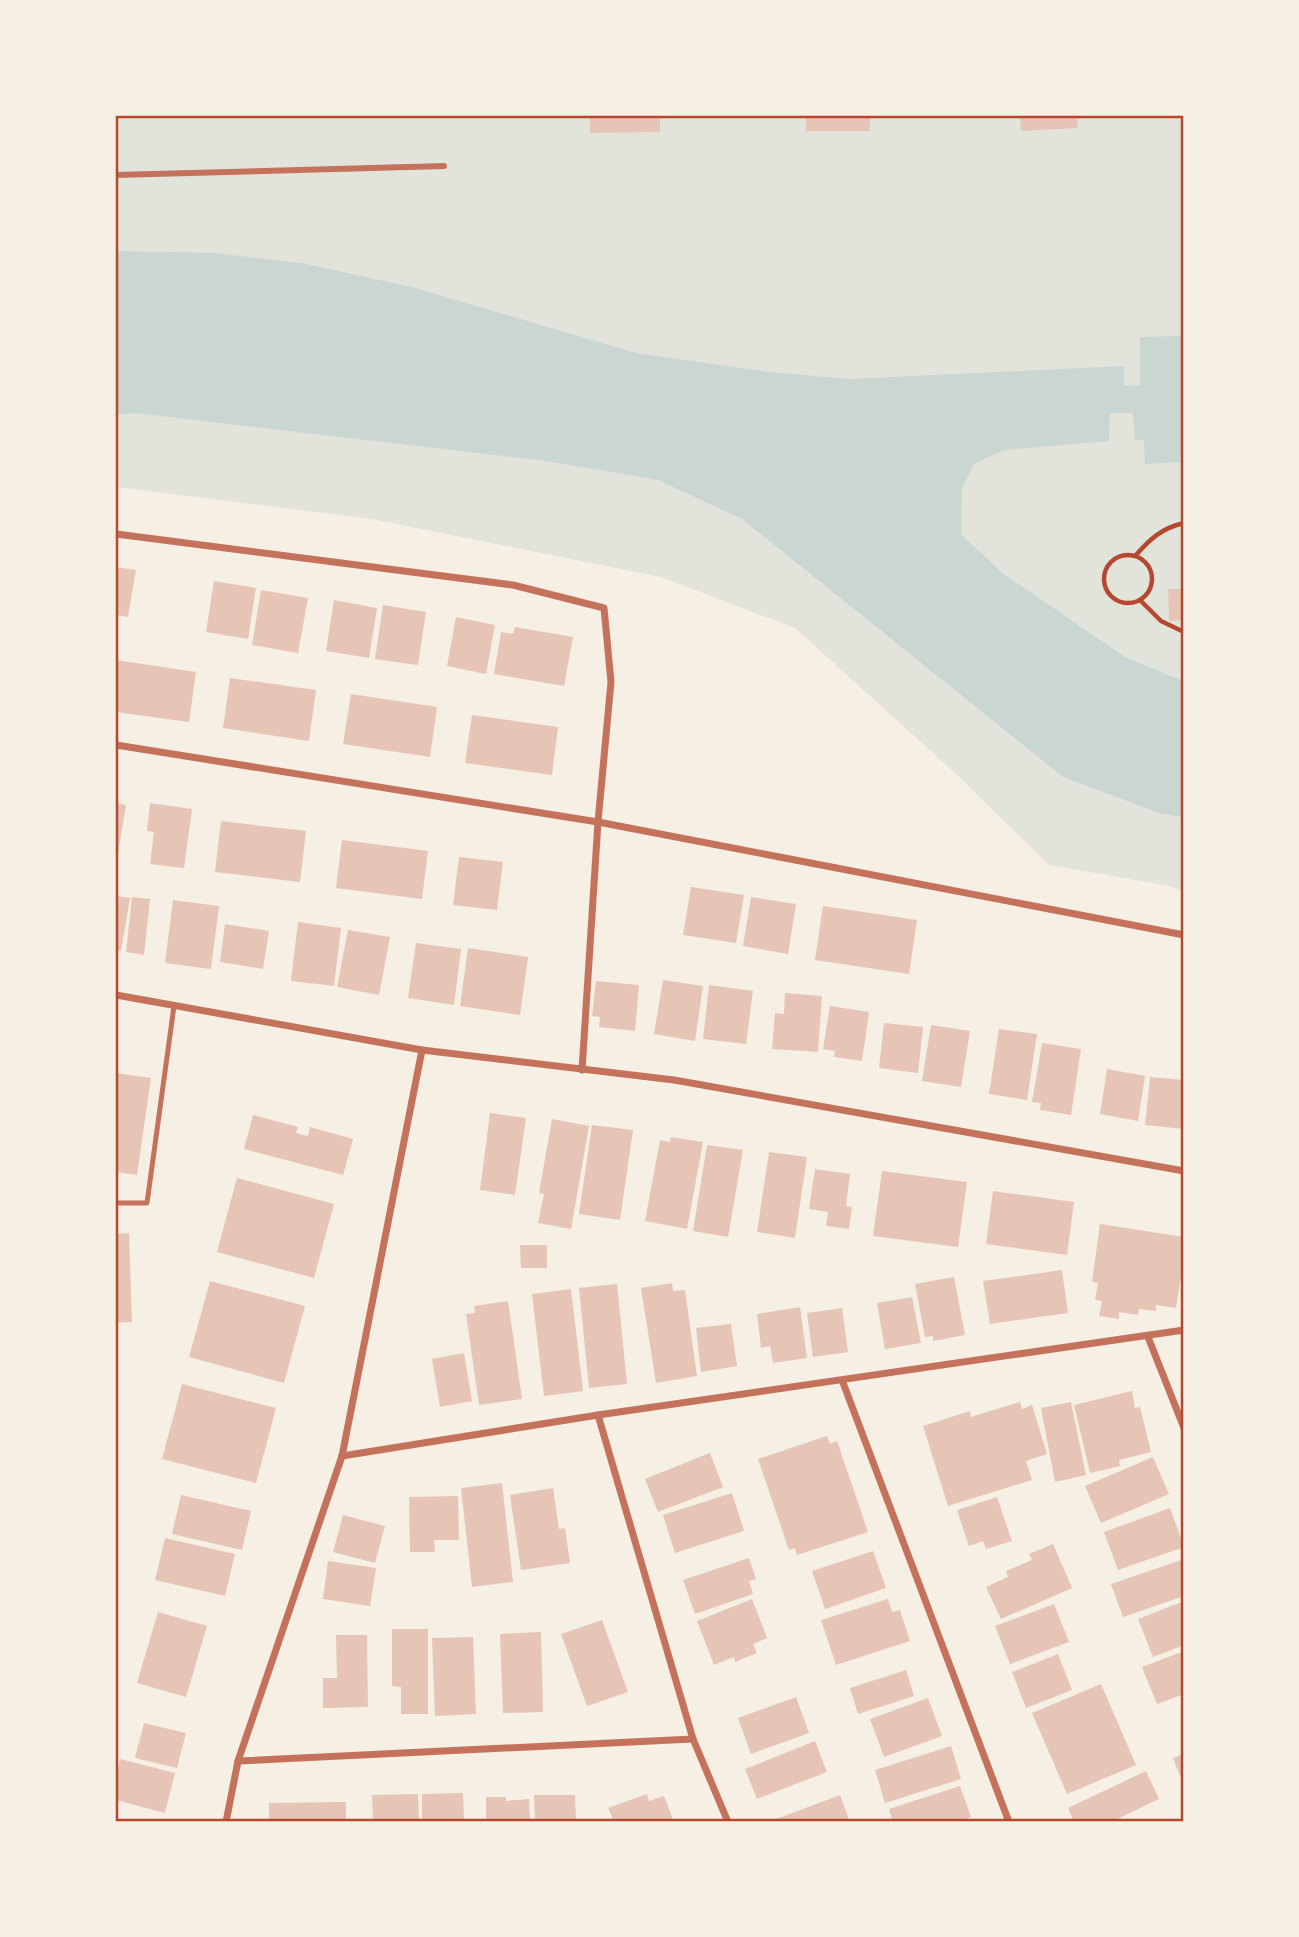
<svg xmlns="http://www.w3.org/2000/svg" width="1299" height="1937" viewBox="0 0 1299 1937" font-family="'Public Sans',sans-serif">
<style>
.green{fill:#e2e4dc}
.water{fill:#c9d6d2}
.building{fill:#e6c5b7}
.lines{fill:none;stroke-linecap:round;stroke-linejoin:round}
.path{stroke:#b5482f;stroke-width:4.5}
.service{stroke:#c5725c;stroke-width:5}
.pedestrian{stroke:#c5725c;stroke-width:6}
.minor{stroke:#c5725c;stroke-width:7}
.neatline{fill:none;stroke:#b5482f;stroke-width:2.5}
</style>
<rect width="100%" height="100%" fill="#f6efe4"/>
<!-- green -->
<path class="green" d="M116,116H1183V892L1170,886L1049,865L954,772L795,628L661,577L372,519L116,487Z"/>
<!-- water -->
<path class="water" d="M116,251L214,253L301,263L412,287L636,353L769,372L851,379L1124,366V385L1140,386V337L1183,336V462L1145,464L1144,440H1135L1133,413H1110L1109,441L1004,450L974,464L962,489L961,534L1001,572L1125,657L1183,681V817L1159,813L1063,777L742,519L658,480L546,461L135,413L116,415Z"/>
<!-- building -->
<g class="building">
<path d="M590,116H660V132L590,133Z"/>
<rect x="806" y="116" width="64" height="15"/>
<path d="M1020,116H1077L1078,128L1021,131Z"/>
<path d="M116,567L136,570L128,617L116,615Z"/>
<path d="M214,581L256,588L248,639L206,632Z"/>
<path d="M1168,589H1184V620L1169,621Z"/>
<path d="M261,590L308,598L298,653L252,645Z"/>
<path d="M334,600L377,608L369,658L326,651Z"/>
<path d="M383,605L426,612L418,665L375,659Z"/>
<path d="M456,617L495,625L486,674L447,666Z"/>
<path d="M515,627L573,637L564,686L494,674L501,632L513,634Z"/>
<path d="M116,660L196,672L189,722L116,712Z"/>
<path d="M230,678L316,690L309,741L223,728Z"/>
<path d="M351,694L437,707L430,757L343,744Z"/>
<path d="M472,715L558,727L552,775L465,763Z"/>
<path d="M116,803L126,805L117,860H116Z"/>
<path d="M150,803L192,809L184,868L150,864L154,832L147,831Z"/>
<path d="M221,821L306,831L300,882L215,872Z"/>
<path d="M342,840L428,851L422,899L336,888Z"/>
<path d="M459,857L503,862L497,910L453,905Z"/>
<path d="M691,887L744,895L736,943L683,935Z"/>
<path d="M116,896L130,898L121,951L116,950Z"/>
<path d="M132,897L150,899L144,955L126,952Z"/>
<path d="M751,897L796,904L788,954L743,946Z"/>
<path d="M173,900L219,906L211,969L165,963Z"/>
<path d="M823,906L917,920L909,974L815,960Z"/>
<path d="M298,922L341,928L334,986L291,981Z"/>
<path d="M225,924L269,931L263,969L220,962Z"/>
<path d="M348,930L390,937L379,995L337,987Z"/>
<path d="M416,943L461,949L454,1005L408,998Z"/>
<path d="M468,948L528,957L520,1015L460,1006Z"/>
<path d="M663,980L703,986L695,1041L654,1034Z"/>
<path d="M596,981L639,985L635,1031L599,1027L600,1017L592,1016Z"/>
<path d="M709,985L753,991L746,1044L703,1039Z"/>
<path d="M785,993L822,996L818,1052L772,1049L775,1013L784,1014Z"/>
<path d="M830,1006L869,1012L862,1061L834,1057L835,1051L823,1049Z"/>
<path d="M884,1023L923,1027L918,1073L879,1068Z"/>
<path d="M931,1025L970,1031L961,1087L922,1081Z"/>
<path d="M999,1029L1037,1034L1027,1100L989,1094Z"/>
<path d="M1042,1043L1081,1049L1071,1115L1040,1110L1041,1103L1032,1102Z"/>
<path d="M1107,1069L1145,1076L1138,1121L1100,1114Z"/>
<path d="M116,1073L151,1078L137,1175L116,1172Z"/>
<path d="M1150,1077L1184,1080V1129L1145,1125Z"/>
<path d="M490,1113L526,1118L515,1195L480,1190Z"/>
<path d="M253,1115L298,1127L296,1133L308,1136L310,1127L353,1139L343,1175L244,1149Z"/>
<path d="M552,1119L589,1126L571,1229L538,1223L544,1194L539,1193Z"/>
<path d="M592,1125L633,1130L620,1220L579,1214Z"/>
<path d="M671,1137L703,1142L687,1229L645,1221L660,1140L670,1142Z"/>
<path d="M707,1145L743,1150L728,1237L693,1231Z"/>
<path d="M769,1152L807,1157L795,1238L757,1232Z"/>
<path d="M815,1169L850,1174L846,1206L852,1207L849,1229L826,1226L828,1212L809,1209Z"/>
<path d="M882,1171L967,1182L958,1247L873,1236Z"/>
<path d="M237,1178L334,1204L314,1278L217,1252Z"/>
<path d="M993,1191L1074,1202L1067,1255L986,1244Z"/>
<path d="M1100,1224L1184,1237V1256L1176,1308L1156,1305V1311L1139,1309L1138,1315L1119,1312V1319L1099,1316L1102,1301L1095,1300L1098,1283L1092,1282Z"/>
<path d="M129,1233L132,1322L116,1323V1234Z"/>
<path d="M520,1245H547V1268H521Z"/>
<path d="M1062,1270L1068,1313L990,1324L983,1281Z"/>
<path d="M954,1277L965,1335L933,1341V1336L925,1337L915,1284Z"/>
<path d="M210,1281L305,1306L284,1383L189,1357Z"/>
<path d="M672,1283L673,1291L685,1290L697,1376L656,1383L641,1288Z"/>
<path d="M617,1284L627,1384L589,1388L579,1288Z"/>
<path d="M571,1289L583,1391L544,1396L532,1294Z"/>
<path d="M912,1297L921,1343L885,1349L877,1303Z"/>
<path d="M508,1301L522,1399L479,1405L466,1314L475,1313L474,1306Z"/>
<path d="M800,1307L807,1358L773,1363L770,1346L761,1348L757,1314Z"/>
<path d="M842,1308L848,1352L813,1357L807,1313Z"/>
<path d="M731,1324L737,1366L701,1372L696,1328Z"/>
<path d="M464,1353L472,1401L440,1407L432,1359Z"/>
<path d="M182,1384L276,1408L256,1483L162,1459Z"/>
<path d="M1132,1391L1135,1408L1140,1407L1151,1452L1119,1460L1120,1466L1090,1473L1074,1405Z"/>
<path d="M1020,1402L1022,1409L1032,1405L1047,1454L1026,1461L1032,1480L948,1506L923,1426L970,1411L971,1417Z"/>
<path d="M1071,1402L1086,1475L1055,1482L1041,1408Z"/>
<path d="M827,1436L830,1444L837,1441L868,1532L797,1555L795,1548L789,1550L758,1459Z"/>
<path d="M710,1453L723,1487L658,1512L645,1479Z"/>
<path d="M1153,1457L1169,1494L1101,1523L1085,1486Z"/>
<path d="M502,1483L513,1582L472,1587L461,1488Z"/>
<path d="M553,1488L559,1529L565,1528L570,1563L521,1570L510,1495Z"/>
<path d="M732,1493L744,1531L675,1553L663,1515Z"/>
<path d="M181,1495L251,1511L242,1550L172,1534Z"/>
<path d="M458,1496L459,1540H434L435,1552H410L409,1497Z"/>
<path d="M997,1497L1012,1541L986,1549L983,1541L969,1546L957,1510Z"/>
<path d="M1170,1508L1184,1547L1118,1570L1104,1532Z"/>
<path d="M343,1515L385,1526L375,1563L333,1552Z"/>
<path d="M165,1538L235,1554L225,1596L155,1580Z"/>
<path d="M1053,1544L1072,1588L1001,1619L986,1587L1008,1577L1006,1571L1032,1560L1029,1554Z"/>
<path d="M873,1551L886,1588L825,1609L812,1571Z"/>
<path d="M749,1558L756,1579L749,1581L753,1594L695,1614L683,1580Z"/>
<path d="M1184,1559V1596L1123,1617L1111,1584Z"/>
<path d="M328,1561L376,1568L370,1606L323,1599Z"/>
<path d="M752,1599L767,1638L753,1644L757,1653L735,1662L734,1657L714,1665L697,1621Z"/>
<path d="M888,1599L892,1612L900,1610L910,1641L836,1665L821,1620Z"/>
<path d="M1184,1601V1645L1153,1657L1138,1619Z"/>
<path d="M1054,1604L1069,1642L1010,1664L995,1626Z"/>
<path d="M158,1612L207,1626L186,1697L137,1683Z"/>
<path d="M602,1620L628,1692L587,1706L561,1634Z"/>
<path d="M392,1629H428V1714H401V1687L392,1686Z"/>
<path d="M541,1632L543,1712L503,1713L500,1634Z"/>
<path d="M336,1635H367L368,1707L323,1708V1678H337Z"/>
<path d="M473,1637L476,1714L435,1716L432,1638Z"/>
<path d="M1184,1651V1694L1157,1704L1142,1667Z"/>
<path d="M1058,1654L1072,1690L1026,1708L1012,1672Z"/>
<path d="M906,1670L914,1696L858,1714L850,1688Z"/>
<path d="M1101,1684L1136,1765L1067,1794L1032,1713Z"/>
<path d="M796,1697L809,1733L751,1754L738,1718Z"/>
<path d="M928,1698L942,1736L884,1757L870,1719Z"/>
<path d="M144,1723L186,1733L177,1768L135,1758Z"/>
<path d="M815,1741L827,1772L757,1799L745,1769Z"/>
<path d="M951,1746L961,1779L885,1803L875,1770Z"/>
<path d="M1184,1754V1784H1183L1173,1758Z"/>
<path d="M120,1759L175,1773L165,1813L116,1800V1778Z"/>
<path d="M1146,1771L1159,1799L1111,1822H1074L1068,1808Z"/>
<path d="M960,1786L971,1817L958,1822H893L889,1809Z"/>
<path d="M463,1793L464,1822H422V1794Z"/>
<path d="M418,1794L419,1822H373L372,1795Z"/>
<path d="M647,1794L649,1801L664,1796L674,1822H614L608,1808Z"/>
<path d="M534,1795H575L576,1822H535Z"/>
<path d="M840,1795L850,1822H771V1821Z"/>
<path d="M486,1797H506V1801L529,1799L530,1822H486Z"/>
<path d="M346,1802V1822H269V1803Z"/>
</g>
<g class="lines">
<!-- path -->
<g class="path">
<circle cx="1128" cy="579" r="24"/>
<path d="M1136,555C1150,539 1162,528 1184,523"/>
<path d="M1140,600L1161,621L1184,632"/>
</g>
<!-- service -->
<path class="service" d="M116,1203H147L174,1006"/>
<!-- pedestrian -->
<path class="pedestrian" d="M116,175L444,166"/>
<!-- minor -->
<g class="minor">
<path d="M116,534L513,585L604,608L611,682L598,822L582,1070"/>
<path d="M116,745L598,822L1184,935"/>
<path d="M116,995L422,1050L674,1080L1184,1171"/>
<path d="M1148,1337L1184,1428"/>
<path d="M842,1380L1009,1822"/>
<path d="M598,1415L693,1739L728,1822"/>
<path d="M342,1456L598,1415L1184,1330"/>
<path d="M238,1761L693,1739"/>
<path d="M226,1822L238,1761L342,1456L422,1050"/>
</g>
</g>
<!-- border -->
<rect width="1299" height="1937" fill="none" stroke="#f6efe4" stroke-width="234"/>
<rect x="117" y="117" width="1065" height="1703" class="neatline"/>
</svg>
